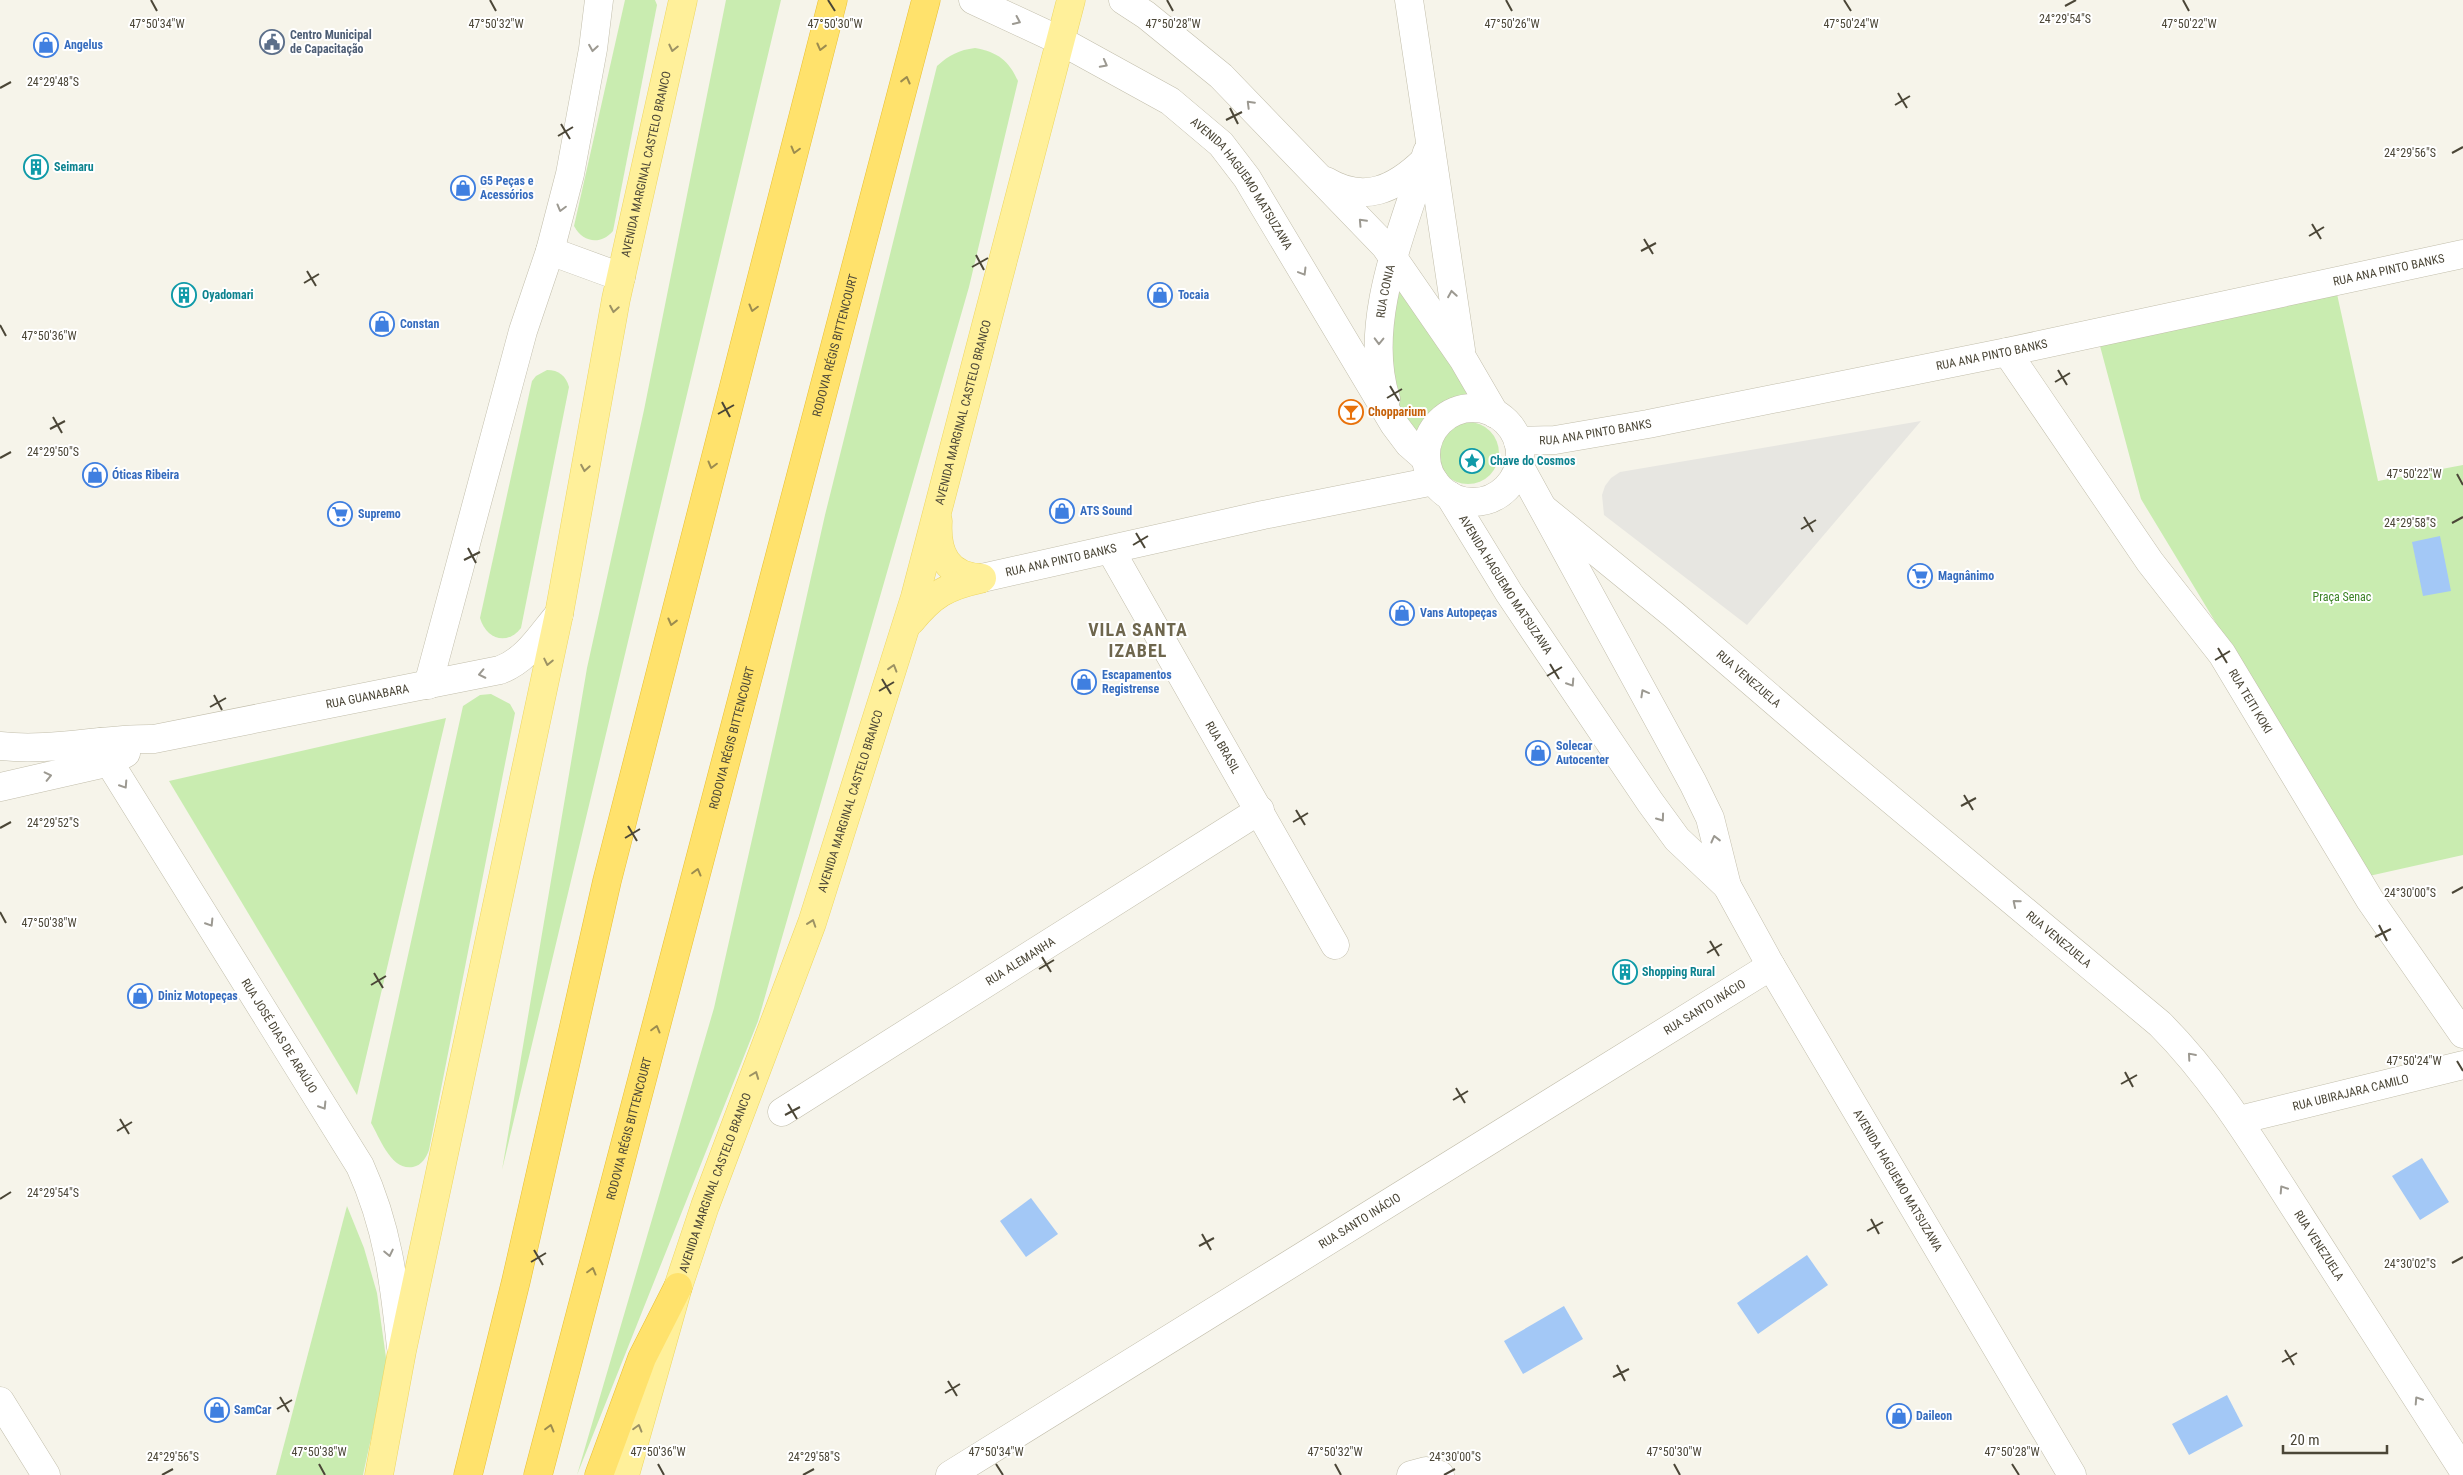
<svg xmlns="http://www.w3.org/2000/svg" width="2463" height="1475" viewBox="0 0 2463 1475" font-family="'Roboto Condensed',sans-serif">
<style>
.green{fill:#c9ecb0}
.parking{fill:#e7e6e1}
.water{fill:#a3c8f6}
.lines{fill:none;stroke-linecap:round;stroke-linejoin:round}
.minor-casing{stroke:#c2beab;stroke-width:29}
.primary-casing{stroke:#edd661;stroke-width:29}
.motorway-casing{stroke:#e9bf31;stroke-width:29}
.minor{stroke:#fff;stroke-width:28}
.primary{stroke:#fff09a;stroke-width:28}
.motorway{stroke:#ffe26c;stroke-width:28}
.oneway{stroke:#9c9991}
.oneway2{stroke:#9c8c4f}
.oneway3{stroke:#9c9264}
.ticks{fill:none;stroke:#4b4637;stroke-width:2}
.labels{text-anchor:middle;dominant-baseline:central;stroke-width:4;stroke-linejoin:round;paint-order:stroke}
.service-label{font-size:12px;font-weight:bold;fill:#4e5e75;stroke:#fff;text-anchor:start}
.shop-label{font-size:12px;font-weight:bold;fill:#366cbe;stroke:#fff;text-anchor:start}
.street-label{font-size:12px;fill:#4b4637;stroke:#fff}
.culture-label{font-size:12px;font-weight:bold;fill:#0d838f;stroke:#fff;text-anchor:start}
.food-label{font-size:12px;font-weight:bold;fill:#c56008;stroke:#fff;text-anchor:start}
.park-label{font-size:12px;fill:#3b8225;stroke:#fff}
.district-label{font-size:18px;font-weight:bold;letter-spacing:1px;fill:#6e664d;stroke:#fff}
.ticks-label{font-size:12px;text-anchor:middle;fill:#4b4637;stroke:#fff;stroke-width:4;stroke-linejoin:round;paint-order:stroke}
</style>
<rect width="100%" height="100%" fill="#f6f4ea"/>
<!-- green -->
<g class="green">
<path d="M625,0H655L657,5L613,231C601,245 583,243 574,226Z"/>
<path d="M726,0H781L502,1170L587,668L644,410Z"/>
<path d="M975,48C998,52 1009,61 1018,81L969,287L758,1021L577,1475L714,1008L825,515L937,66C949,55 959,50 975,48Z"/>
<path d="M1401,286L1483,406C1447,401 1433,412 1416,442L1394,398L1389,332Z"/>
<path d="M2337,294L2378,481L2463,465V855L2369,876L2141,499L2100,346Z"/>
<path d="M547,370C559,370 566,376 569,387L521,628C507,646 486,639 480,618L532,381L536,376Z"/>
<circle cx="1468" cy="453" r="31"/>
<path d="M491,694L510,704L515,713L429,1150C426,1158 422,1165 413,1167C391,1171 380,1138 371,1123L463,706L480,695Z"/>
<path d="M446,718L357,1095L169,781Z"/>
<path d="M347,1206L364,1248L377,1293L387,1365L363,1475H276Z"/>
</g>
<!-- parking -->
<path class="parking" d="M1921,421L1747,625L1604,515L1602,495L1605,486L1611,478L1620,472Z"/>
<!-- water -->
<g class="water">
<path d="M2440,536L2451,591L2423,596L2412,542Z"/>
<path d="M2422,1158L2449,1202L2420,1220L2392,1176Z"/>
<path d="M1031,1198L1058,1234L1026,1257L1000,1221Z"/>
<path d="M1807,1255L1828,1285L1758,1334L1737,1303Z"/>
<path d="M1564,1306L1583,1339L1523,1374L1504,1341Z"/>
<path d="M2227,1395L2243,1426L2189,1455L2172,1424Z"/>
</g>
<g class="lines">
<defs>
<g id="minor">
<path id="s1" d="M973,0L1061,41L1170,101L1221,144L1247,178L1394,424L1409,444L1426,459"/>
<path d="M1123,0L1146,15L1221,76L1385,246L1463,359L1495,414"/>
<path d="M1409,0L1461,350"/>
<path d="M1326,181C1364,204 1395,189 1424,161"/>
<path d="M550,251L621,277"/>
<path id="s2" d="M2007,352L2150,562L2222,654L2370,900L2463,1034"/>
<path id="s3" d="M1386,399C1361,321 1405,226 1427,152"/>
<circle cx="1473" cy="455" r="47"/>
<path id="s4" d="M1518,441L1555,440L1648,424L2007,352L2463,254"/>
<path id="s5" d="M1519,465L1693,783L1710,818L1727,886L1771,966L2072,1475"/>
<path id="s6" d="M1449,495L1509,593L1650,802L1677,839L1727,886"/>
<path id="s7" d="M1544,509L1674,615L1816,737L2160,1024C2217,1081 2258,1151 2302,1219C2356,1303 2409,1386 2463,1470"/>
<path id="s8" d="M1111,551L1335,945"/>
<path id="s9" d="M982,578L1263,515L1434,481"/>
<path d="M428,685L523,331L550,251L570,174L593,49L599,0"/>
<path id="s10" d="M101,742L114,770L360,1166C388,1228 394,1281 401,1347"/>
<path id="s11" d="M0,746C52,752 102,738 154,739L500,670C527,660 541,635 559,614"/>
<path d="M0,787L110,762L126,753"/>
<path id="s12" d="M782,1112L1260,810"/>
<path id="s13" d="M2239,1120L2463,1065"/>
<path d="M0,1401L46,1475"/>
<path id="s14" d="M950,1475L1771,966"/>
<path d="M1411,1475L1426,1471L1440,1475"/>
</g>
<g id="primary">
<path d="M938,521C936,553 947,577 982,578"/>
<path d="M911,621C932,595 947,586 980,579"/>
<path id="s15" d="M379,1475L402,1351L559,614L616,299L683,0"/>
<path id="s16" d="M625,1475L678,1287L705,1206L812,923L915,597L1071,0"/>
</g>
<g id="motorway">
<path d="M468,1475L516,1281L607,881L833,0"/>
<path id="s17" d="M538,1475L926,0"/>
<path d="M599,1475L642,1358L678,1287"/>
</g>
</defs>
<!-- minor casing -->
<use href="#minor" class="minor-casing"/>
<!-- primary casing -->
<use href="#primary" class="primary-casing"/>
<!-- motorway casing -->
<use href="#motorway" class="motorway-casing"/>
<!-- minor -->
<use href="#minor" class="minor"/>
<!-- primary -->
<use href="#primary" class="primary"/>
<!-- motorway -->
<use href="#motorway" class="motorway"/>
</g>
<!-- one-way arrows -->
<defs><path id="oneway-chevron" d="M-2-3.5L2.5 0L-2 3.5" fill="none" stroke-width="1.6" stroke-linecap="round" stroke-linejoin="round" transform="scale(1.25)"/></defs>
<g class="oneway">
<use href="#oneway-chevron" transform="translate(1017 21) rotate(25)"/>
<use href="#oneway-chevron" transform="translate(593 48) rotate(99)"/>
<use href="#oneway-chevron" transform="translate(1104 64) rotate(28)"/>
<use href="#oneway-chevron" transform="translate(1250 104) rotate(-135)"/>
<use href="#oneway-chevron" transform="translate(561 208) rotate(105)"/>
<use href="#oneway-chevron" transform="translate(1362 222) rotate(-133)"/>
<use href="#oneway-chevron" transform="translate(1303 272) rotate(59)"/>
<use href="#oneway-chevron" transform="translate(1452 294) rotate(-99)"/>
<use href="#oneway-chevron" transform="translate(1379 341) rotate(91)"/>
<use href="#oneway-chevron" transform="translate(482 674) rotate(168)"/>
<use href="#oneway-chevron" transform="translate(1571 683) rotate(57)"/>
<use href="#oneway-chevron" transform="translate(1644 693) rotate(-119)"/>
<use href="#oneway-chevron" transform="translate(48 776) rotate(-13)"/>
<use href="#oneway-chevron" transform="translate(124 785) rotate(57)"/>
<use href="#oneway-chevron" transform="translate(1661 818) rotate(54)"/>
<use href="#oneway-chevron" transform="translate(1715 839) rotate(-104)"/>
<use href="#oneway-chevron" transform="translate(2016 903) rotate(-140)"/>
<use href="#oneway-chevron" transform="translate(210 923) rotate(58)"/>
<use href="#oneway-chevron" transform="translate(2191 1056) rotate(-131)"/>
<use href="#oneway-chevron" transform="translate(323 1106) rotate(58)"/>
<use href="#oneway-chevron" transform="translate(2283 1189) rotate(-123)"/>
<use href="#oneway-chevron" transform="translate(389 1253) rotate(78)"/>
<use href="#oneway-chevron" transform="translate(2418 1400) rotate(-123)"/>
</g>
<g class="oneway2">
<use href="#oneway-chevron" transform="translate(821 47) rotate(104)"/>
<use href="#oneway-chevron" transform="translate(906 80) rotate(-76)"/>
<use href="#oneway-chevron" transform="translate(795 150) rotate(105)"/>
<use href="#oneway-chevron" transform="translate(753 308) rotate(105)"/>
<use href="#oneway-chevron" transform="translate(712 465) rotate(105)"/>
<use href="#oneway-chevron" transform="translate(672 622) rotate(104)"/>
<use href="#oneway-chevron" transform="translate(697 872) rotate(-75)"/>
<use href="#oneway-chevron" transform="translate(656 1029) rotate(-75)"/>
<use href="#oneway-chevron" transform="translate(592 1271) rotate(-75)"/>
<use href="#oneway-chevron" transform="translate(550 1428) rotate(-75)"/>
</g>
<g class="oneway3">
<use href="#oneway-chevron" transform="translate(673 48) rotate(103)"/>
<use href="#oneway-chevron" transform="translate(614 309) rotate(100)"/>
<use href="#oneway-chevron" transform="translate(585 468) rotate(100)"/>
<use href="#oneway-chevron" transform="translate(548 662) rotate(102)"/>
<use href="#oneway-chevron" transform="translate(893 668) rotate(-73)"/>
<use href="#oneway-chevron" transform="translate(812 923) rotate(-71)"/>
<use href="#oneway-chevron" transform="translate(755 1075) rotate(-69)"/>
<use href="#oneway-chevron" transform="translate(638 1428) rotate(-74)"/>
</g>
<!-- ticks -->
<path class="ticks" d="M151,0L157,11M490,0L496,11M828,0L835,11M1167,0L1173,11M1506,0L1512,11M1844,0L1851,11M2183,0L2189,11M2065,6L2076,0M0,88L11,82M1898,93L1907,108M1895,105L1910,96M1230,108L1238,124M1226,120L1242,112M561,124L570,139M558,136L573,127M2452,153L2463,147M2312,224L2321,239M2309,236L2324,227M1644,239L1653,254M1641,251L1656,243M976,255L984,270M972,267L988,258M307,271L316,286M304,283L319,274M0,325L6,336M2058,370L2067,385M2055,382L2070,373M1390,386L1399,401M1387,398L1402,389M722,402L730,417M718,414L734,405M53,417L62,433M50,429L65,421M0,458L11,452M2457,474L2463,485M1804,517L1813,532M2452,523L2463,517M1801,529L1816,520M1136,533L1145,548M1133,545L1148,536M468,548L476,563M464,560L480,552M2218,648L2227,663M2215,660L2230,651M1550,664L1559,679M1547,676L1562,667M882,679L891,694M879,691L894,682M214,695L222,710M210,707L226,698M1964,795L1973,810M1961,806L1976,798M1296,810L1305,825M1293,822L1308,813M628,826L637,841M0,828L11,822M625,838L640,829M2452,893L2463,887M0,912L6,923M2379,925L2387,941M2375,937L2391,929M1710,941L1719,956M1707,953L1722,944M1042,957L1051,972M1039,969L1054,960M374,973L383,988M371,985L386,976M2457,1061L2463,1071M2125,1072L2133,1087M2121,1084L2137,1075M1456,1088L1465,1103M1453,1100L1468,1091M788,1104L797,1119M785,1115L800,1107M120,1119L129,1134M117,1131L132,1122M0,1199L11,1192M1871,1219L1879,1234M1867,1231L1883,1222M1202,1234L1211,1250M1199,1246L1214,1238M534,1250L543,1265M531,1262L546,1253M2452,1263L2463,1257M2285,1350L2294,1365M2282,1362L2297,1353M1617,1365L1625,1381M1613,1377L1629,1369M948,1381L957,1396M945,1393L960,1384M280,1397L289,1412M277,1409L292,1400M319,1464L325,1475M658,1464L664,1475M996,1464L1003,1475M1335,1464L1341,1475M1674,1464L1680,1475M2012,1464L2019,1475M162,1475L173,1469M803,1475L814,1469M1444,1475L1455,1469"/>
<!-- icons -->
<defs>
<symbol id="civic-ring" viewBox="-11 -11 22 22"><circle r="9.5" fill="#fff" stroke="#5c6f8a" stroke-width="1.5"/><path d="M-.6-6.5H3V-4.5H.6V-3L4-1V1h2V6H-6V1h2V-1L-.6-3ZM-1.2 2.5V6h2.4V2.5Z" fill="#5c6f8a"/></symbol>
<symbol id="shop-ring" viewBox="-11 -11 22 22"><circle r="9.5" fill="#fff" stroke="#3f7fe0" stroke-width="1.5"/><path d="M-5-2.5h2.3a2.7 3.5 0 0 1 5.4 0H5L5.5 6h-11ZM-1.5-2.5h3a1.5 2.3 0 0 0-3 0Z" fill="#3f7fe0"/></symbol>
<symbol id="building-ring" viewBox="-11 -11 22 22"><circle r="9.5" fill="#fff" stroke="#0f9aa8" stroke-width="1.5"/><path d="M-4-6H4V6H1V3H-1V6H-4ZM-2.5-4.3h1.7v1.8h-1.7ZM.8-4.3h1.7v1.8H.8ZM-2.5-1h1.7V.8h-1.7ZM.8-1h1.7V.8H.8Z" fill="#0f9aa8"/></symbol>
<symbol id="bar-ring" viewBox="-11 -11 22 22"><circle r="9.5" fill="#fff" stroke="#e8710a" stroke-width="1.5"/><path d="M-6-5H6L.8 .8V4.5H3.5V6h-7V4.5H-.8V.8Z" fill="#e8710a"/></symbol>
<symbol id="sight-ring" viewBox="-11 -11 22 22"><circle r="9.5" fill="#fff" stroke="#0f9aa8" stroke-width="1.5"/><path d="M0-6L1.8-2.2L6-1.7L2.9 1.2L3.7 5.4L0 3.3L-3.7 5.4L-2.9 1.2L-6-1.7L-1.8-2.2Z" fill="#0f9aa8"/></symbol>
<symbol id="supermarket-ring" viewBox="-11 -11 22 22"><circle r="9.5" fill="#fff" stroke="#3f7fe0" stroke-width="1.5"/><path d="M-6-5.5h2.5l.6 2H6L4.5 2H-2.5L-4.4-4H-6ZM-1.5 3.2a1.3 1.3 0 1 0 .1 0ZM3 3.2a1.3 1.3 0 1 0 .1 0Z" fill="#3f7fe0"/></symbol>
</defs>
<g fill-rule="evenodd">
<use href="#civic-ring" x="258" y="28" width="28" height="28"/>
<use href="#shop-ring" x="32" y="31" width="28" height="28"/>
<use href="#building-ring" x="22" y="153" width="28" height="28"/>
<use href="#shop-ring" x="449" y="174" width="28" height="28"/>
<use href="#building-ring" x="170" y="281" width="28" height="28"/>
<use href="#shop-ring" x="1146" y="281" width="28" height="28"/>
<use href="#shop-ring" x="368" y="310" width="28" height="28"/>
<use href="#bar-ring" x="1337" y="398" width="28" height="28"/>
<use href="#sight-ring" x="1458" y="447" width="28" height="28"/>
<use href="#shop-ring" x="81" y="461" width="28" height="28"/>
<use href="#shop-ring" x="1048" y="497" width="28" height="28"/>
<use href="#supermarket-ring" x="326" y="500" width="28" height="28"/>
<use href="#supermarket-ring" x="1906" y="562" width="28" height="28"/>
<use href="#shop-ring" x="1388" y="599" width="28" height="28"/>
<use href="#shop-ring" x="1070" y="668" width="28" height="28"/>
<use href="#shop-ring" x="1524" y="739" width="28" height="28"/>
<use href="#building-ring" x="1611" y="958" width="28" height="28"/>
<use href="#shop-ring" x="126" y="982" width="28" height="28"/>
<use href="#shop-ring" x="203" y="1396" width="28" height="28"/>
<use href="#shop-ring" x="1885" y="1402" width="28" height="28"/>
</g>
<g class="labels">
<!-- service labels -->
<g class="service-label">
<text x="290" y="35">Centro Municipal<tspan x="290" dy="14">de Capacitação</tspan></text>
</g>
<!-- shop labels -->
<g class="shop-label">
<text x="64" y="45">Angelus</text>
<text x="480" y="181">G5 Peças e<tspan x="480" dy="14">Acessórios</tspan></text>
<text x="1178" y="295">Tocaia</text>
<text x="400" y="324">Constan</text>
<text x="112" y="475">Óticas Ribeira</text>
<text x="1080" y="511">ATS Sound</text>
<text x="358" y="514">Supremo</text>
<text x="1938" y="576">Magnânimo</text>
<text x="1420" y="613">Vans Autopeças</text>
<text x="1102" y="675">Escapamentos<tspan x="1102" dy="14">Registrense</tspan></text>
<text x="1556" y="746">Solecar<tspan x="1556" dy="14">Autocenter</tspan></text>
<text x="158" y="996">Diniz Motopeças</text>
<text x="234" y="1410">SamCar</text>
<text x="1916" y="1416">Daileon</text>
</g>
<!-- street labels -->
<g class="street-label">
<text stroke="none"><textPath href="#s15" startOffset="1338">AVENIDA MARGINAL CASTELO BRANCO</textPath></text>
<text stroke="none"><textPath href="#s1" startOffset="332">AVENIDA HAGUEMO MATSUZAWA</textPath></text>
<text stroke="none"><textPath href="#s4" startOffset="888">RUA ANA PINTO BANKS</textPath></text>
<text stroke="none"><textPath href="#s3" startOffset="109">RUA CONIA</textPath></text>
<text stroke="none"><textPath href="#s17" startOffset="1168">RODOVIA RÉGIS BITTENCOURT</textPath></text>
<text stroke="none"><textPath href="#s4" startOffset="482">RUA ANA PINTO BANKS</textPath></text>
<text stroke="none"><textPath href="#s16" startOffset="1116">AVENIDA MARGINAL CASTELO BRANCO</textPath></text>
<text stroke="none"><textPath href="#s4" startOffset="78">RUA ANA PINTO BANKS</textPath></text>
<text stroke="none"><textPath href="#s9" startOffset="81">RUA ANA PINTO BANKS</textPath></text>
<text stroke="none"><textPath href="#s6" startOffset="106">AVENIDA HAGUEMO MATSUZAWA</textPath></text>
<text stroke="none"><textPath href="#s7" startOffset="266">RUA VENEZUELA</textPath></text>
<text stroke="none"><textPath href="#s11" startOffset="372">RUA GUANABARA</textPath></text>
<text stroke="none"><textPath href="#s2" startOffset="426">RUA TEITI KOKI</textPath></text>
<text stroke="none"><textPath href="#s17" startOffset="762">RODOVIA RÉGIS BITTENCOURT</textPath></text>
<text stroke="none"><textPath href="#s8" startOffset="226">RUA BRASIL</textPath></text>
<text stroke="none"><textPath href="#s16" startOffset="711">AVENIDA MARGINAL CASTELO BRANCO</textPath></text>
<text stroke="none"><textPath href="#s7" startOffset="671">RUA VENEZUELA</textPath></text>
<text stroke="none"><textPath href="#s12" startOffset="282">RUA ALEMANHA</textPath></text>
<text stroke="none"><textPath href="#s14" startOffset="888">RUA SANTO INÁCIO</textPath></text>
<text stroke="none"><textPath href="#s10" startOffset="344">RUA JOSÉ DIAS DE ARAÚJO</textPath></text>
<text stroke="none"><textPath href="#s13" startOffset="115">RUA UBIRAJARA CAMILO</textPath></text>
<text stroke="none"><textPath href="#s17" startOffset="358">RODOVIA RÉGIS BITTENCOURT</textPath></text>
<text stroke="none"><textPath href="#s5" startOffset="812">AVENIDA HAGUEMO MATSUZAWA</textPath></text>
<text stroke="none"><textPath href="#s16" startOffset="306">AVENIDA MARGINAL CASTELO BRANCO</textPath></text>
<text stroke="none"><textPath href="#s14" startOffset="482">RUA SANTO INÁCIO</textPath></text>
<text stroke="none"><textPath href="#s7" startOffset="1076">RUA VENEZUELA</textPath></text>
</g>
<!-- culture labels -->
<g class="culture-label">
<text x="54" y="167">Seimaru</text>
<text x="202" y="295">Oyadomari</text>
<text x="1490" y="461">Chave do Cosmos</text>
<text x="1642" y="972">Shopping Rural</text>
</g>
<!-- food labels -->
<g class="food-label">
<text x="1368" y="412">Chopparium</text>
</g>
<!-- park labels -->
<g class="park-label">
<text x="2342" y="597">Praça Senac</text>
</g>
<!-- district labels -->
<g class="district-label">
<text x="1138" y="629">VILA SANTA<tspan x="1138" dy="21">IZABEL</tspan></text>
</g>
</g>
<g class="ticks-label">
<text x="2065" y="23">24°29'54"S</text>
<text x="1512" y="28">47°50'26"W</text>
<text x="1851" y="28">47°50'24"W</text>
<text x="157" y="28">47°50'34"W</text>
<text x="496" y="28">47°50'32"W</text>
<text x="835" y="28">47°50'30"W</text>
<text x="1173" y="28">47°50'28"W</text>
<text x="2189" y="28">47°50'22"W</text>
<text x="53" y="86">24°29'48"S</text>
<text x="2410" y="157">24°29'56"S</text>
<text x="49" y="340">47°50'36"W</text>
<text x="53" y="456">24°29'50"S</text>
<text x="2414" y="478">47°50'22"W</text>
<text x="2410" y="527">24°29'58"S</text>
<text x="53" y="827">24°29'52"S</text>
<text x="2410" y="897">24°30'00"S</text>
<text x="49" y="927">47°50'38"W</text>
<text x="2414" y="1065">47°50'24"W</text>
<text x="53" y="1197">24°29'54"S</text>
<text x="2410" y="1268">24°30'02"S</text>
<text x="319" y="1456">47°50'38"W</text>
<text x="658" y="1456">47°50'36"W</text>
<text x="996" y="1456">47°50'34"W</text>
<text x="1335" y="1456">47°50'32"W</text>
<text x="1674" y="1456">47°50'30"W</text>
<text x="2012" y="1456">47°50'28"W</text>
<text x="173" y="1461">24°29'56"S</text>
<text x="814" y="1461">24°29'58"S</text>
<text x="1455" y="1461">24°30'00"S</text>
</g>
<!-- scale -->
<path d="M2283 1445v8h104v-8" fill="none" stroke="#4b4637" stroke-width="2.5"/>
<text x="2290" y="1445" font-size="15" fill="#4b4637" stroke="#ffffff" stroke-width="4" paint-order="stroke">20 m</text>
</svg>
